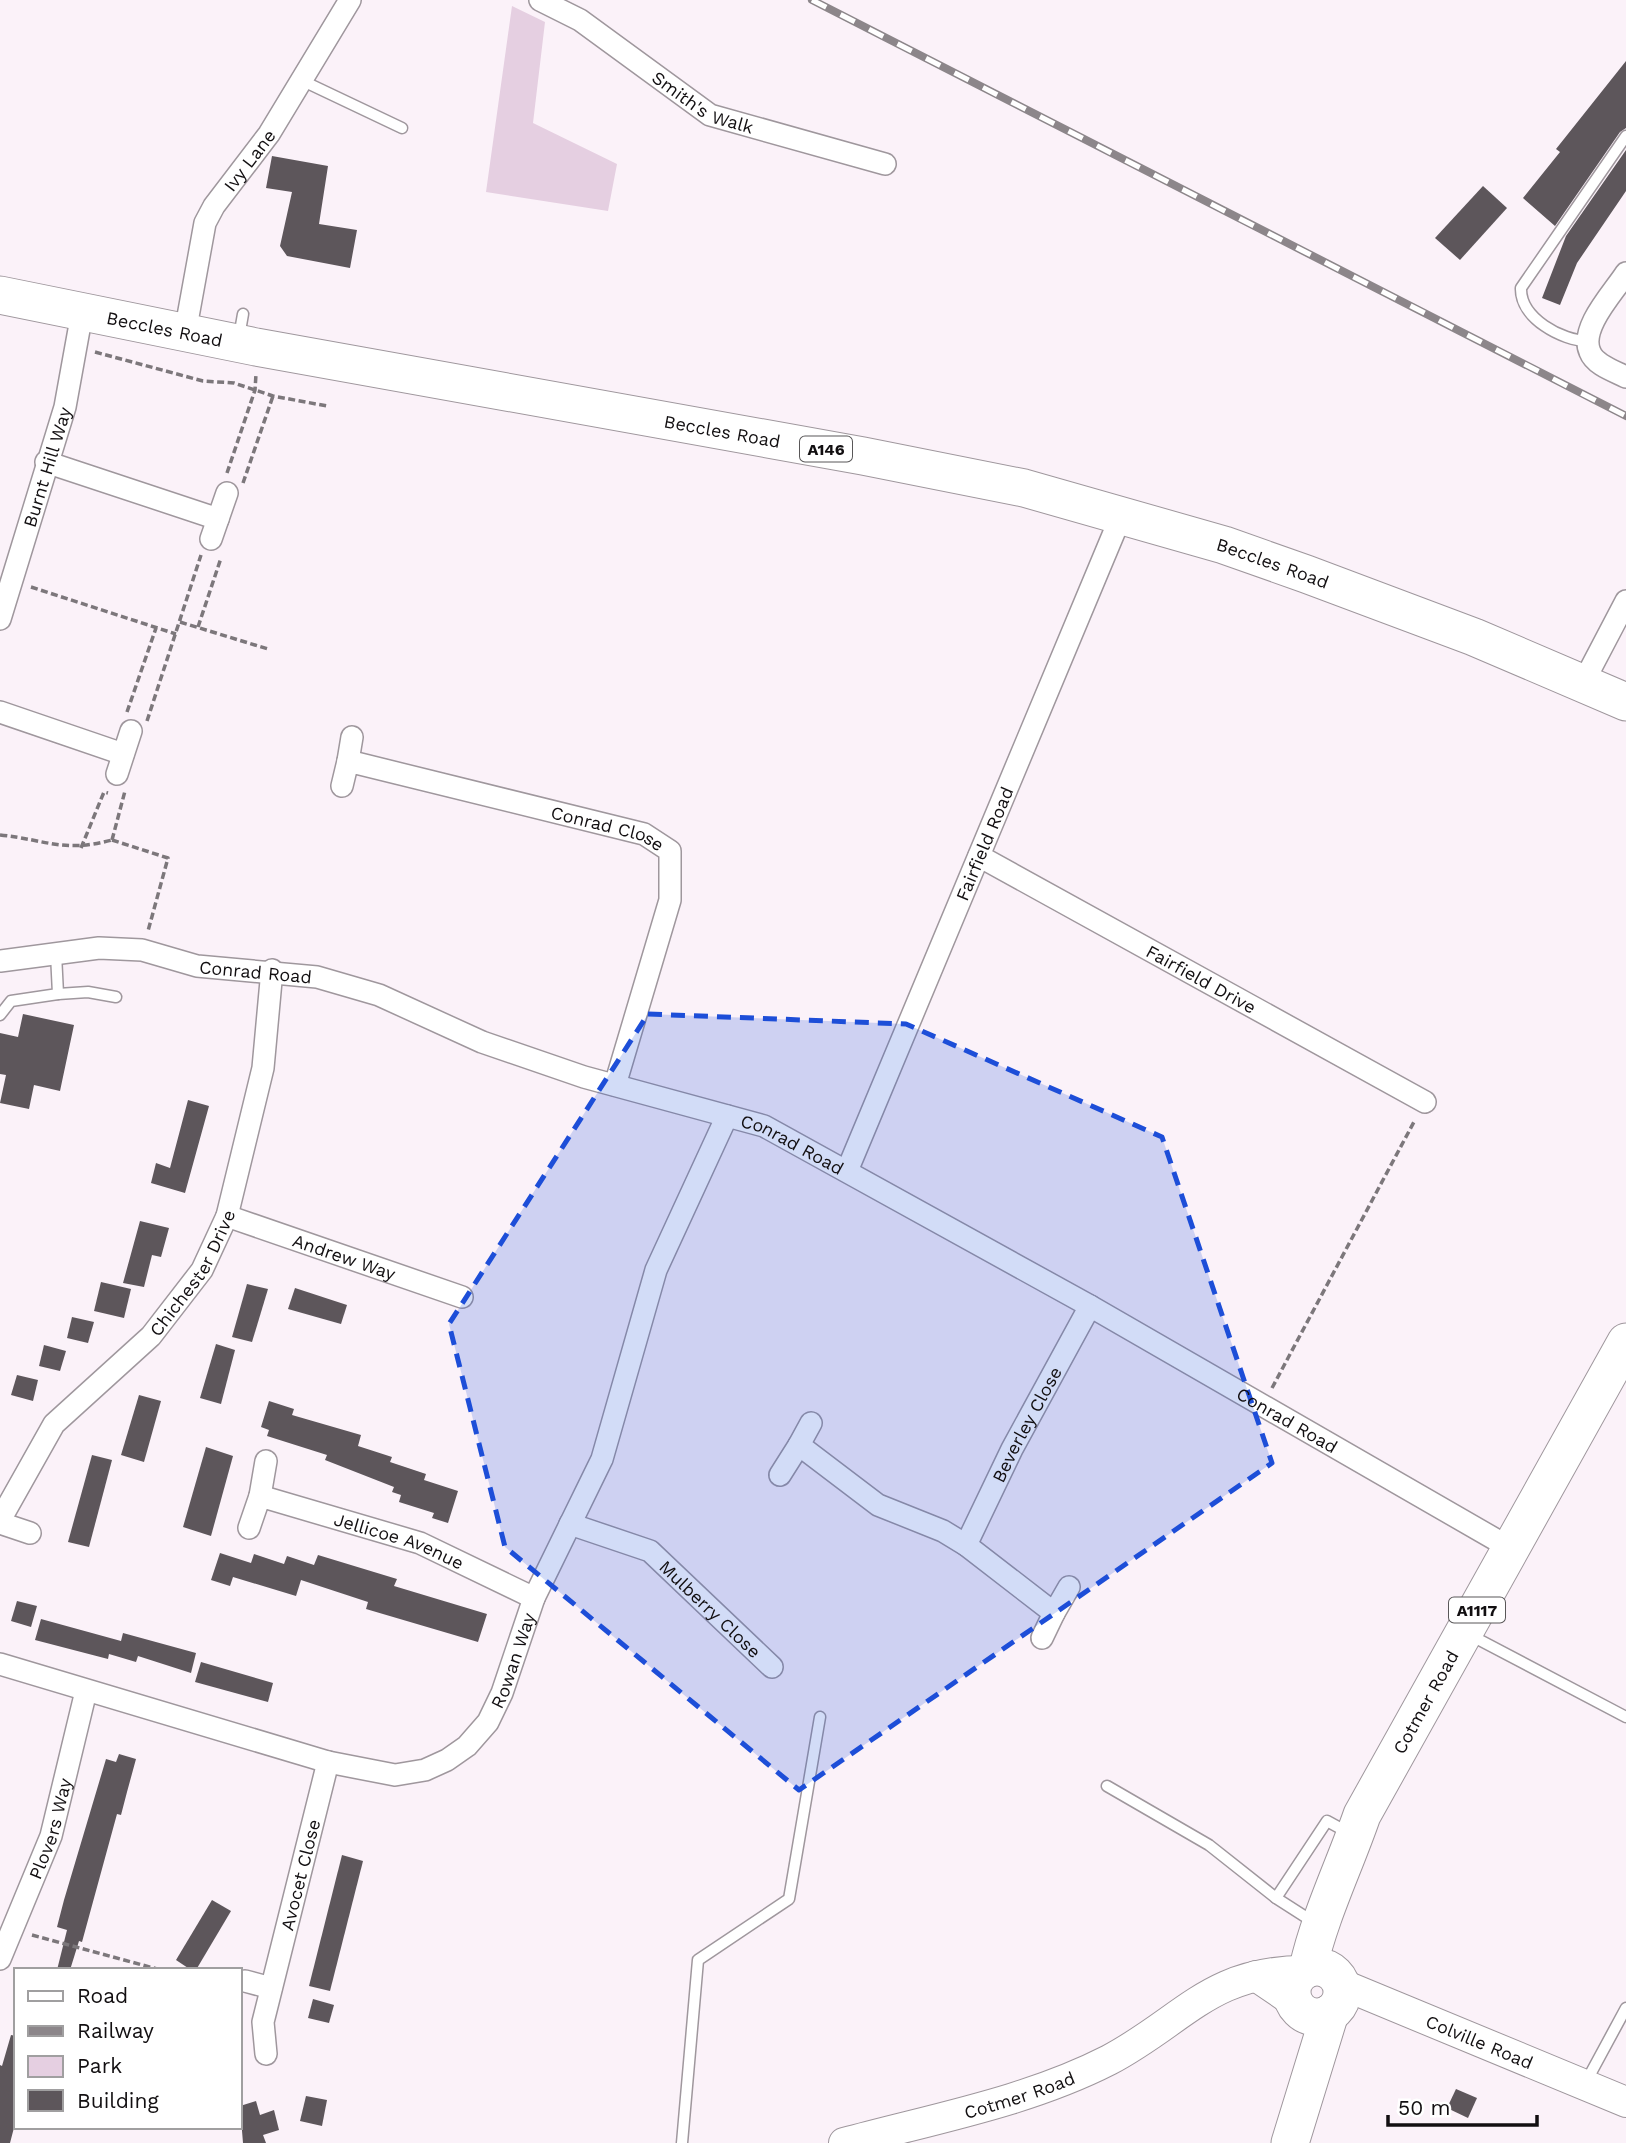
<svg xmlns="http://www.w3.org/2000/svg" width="1626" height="2143" viewBox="0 0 1626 2143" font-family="'Work Sans',sans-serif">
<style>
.green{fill:#e5cfe1}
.building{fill:#5d565b}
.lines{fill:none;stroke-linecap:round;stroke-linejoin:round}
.lane-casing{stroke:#9f979d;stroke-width:13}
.street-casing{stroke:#9f979d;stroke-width:24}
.secondary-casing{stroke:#9f979d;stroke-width:32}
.highway-casing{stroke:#9f979d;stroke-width:39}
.path{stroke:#7c777b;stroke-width:3.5;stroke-dasharray:7 3.5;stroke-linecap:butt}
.lane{stroke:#fff;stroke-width:10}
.street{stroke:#fff;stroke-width:21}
.secondary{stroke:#fff;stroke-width:30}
.highway{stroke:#fff;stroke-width:37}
.rail-casing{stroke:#8c868a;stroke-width:8}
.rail{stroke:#fff;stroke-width:5;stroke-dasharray:16;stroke-linecap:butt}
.marked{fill:#1d4ed8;fill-opacity:0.2;stroke:#1d4ed8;stroke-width:5;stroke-dasharray:14 9;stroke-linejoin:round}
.labels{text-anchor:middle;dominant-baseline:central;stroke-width:7;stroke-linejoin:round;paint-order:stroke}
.shield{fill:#fff;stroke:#595758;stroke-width:2}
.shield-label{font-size:16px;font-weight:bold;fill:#120f11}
.street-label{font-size:18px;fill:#120f11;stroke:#fff}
</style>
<rect width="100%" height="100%" fill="#fbf2f9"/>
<!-- green -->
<path class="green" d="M512,6L545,22L533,123L617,164L608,211L486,192Z"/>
<!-- building -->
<g class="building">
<path d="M1626,61V128L1620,132L1555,226L1523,198L1560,152L1556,149Z"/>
<path d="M1626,150V191L1577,263L1560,305L1542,298L1566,236Z"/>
<path d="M272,156L328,166L319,224L357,230L350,268L287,256L280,246L292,192L266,188Z"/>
<path d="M1483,186L1507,208L1460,260L1435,238Z"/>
<path d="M23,1014L74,1025L60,1091L34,1085L29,1109L0,1103L6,1075L0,1074V1033L18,1037Z"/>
<path d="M188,1100L209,1106L185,1193L151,1183L156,1163L170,1168Z"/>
<path d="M140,1221L169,1228L161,1257L152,1255L144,1287L123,1283Z"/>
<path d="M101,1282L131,1289L124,1318L94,1311Z"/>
<path d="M247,1284L268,1289L252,1342L232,1337Z"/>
<path d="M295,1288L347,1305L341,1324L288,1309Z"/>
<path d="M72,1317L94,1322L88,1343L67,1338Z"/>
<path d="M216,1344L235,1350L221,1404L200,1398Z"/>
<path d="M44,1345L66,1351L60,1371L39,1366Z"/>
<path d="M17,1375L38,1380L33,1401L11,1395Z"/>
<path d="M139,1395L161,1401L144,1462L121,1455Z"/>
<path d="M269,1401L294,1409L292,1415L361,1435L358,1446L392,1457L390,1462L426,1474L424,1480L458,1491L448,1523L432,1518L434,1513L399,1502L401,1495L392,1492L394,1487L325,1460L327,1455L267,1436L269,1430L261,1427Z"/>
<path d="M206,1447L233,1456L211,1536L183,1527Z"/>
<path d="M92,1455L112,1460L89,1547L68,1542Z"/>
<path d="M220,1553L251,1563L254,1554L284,1564L287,1556L314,1565L318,1555L397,1579L394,1586L487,1614L478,1642L366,1609L368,1602L301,1580L296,1596L233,1577L230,1586L211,1580Z"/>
<path d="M17,1601L37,1606L31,1627L11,1621Z"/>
<path d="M41,1619L121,1641L123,1633L196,1653L191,1673L138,1656L136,1662L109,1654L108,1659L35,1640Z"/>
<path d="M201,1662L273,1683L268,1702L195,1682Z"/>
<path d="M119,1754L136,1759L127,1792L121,1815L117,1814L82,1942L79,1941L70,1970H57L67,1930L57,1927L64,1900L106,1759L116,1762Z"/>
<path d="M342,1855L363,1861L330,1991L309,1986Z"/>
<path d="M212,1900L231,1911L196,1970H191L176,1960Z"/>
<path d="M313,1999L334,2005L329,2023L308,2018Z"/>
<path d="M11,2035L16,2036V2120L10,2143H0V2065L2,2066Z"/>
<path d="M1456,2089L1477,2098L1468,2118L1447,2108Z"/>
<path d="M306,2096L327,2100L322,2126L300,2121Z"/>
<path d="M256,2101L260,2115L274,2110L279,2130L263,2135L266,2143H243L240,2106Z"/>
</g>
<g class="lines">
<defs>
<g id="lane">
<path d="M303,81L402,128"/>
<path d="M239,337L243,314"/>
<path d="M1588,341C1562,341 1520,318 1521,288L1626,136"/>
<path d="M58,994L88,992L116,997"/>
<path d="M0,1015L11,1001L58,994L56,954"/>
<path d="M1470,1635L1626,1717"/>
<path d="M1107,1786L1209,1845L1276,1898L1327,1821L1349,1833"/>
<path d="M1276,1898L1315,1923"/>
<path d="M1586,2082L1626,2008"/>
<path d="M682,2143L698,1960L789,1899L820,1717"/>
</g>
<g id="street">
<path id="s1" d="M540,0L580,20L710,115L885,164"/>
<path d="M1626,273C1614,292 1579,328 1590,352C1595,365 1614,371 1626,377"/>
<path id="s2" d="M185,333L205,223L214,206L269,134L350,0"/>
<path d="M46,462L218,519"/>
<path d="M211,539L227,493"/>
<path id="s3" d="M0,619L65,407L82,313"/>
<path d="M1582,685L1626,601"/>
<path d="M0,712L123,754"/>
<path d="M348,761L352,737"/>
<path d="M117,774L131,731"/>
<path id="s4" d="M342,786L348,761L644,834L670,851V900L615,1085"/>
<path id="s5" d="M979,856L1425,1102"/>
<path id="s6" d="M0,961L99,948L142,950L197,966L317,977L379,995L482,1042L584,1077L764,1126L1090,1306L1512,1549"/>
<path id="s7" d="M847,1171L1121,516"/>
<path id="s8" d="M227,1216L462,1297"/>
<path d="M811,1423L799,1445L878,1505L943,1531L966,1545L1054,1613L1069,1587"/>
<path d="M780,1475L799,1445"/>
<path d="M260,1496L266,1461"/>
<path id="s9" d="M0,1520L54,1424L151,1336L202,1270L227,1216L263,1068L272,970"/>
<path d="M0,1523L30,1533"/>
<path id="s10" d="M570,1524L650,1551L772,1667"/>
<path id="s11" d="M249,1528L260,1496L420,1543L534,1598"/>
<path id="s12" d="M966,1545L1012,1449L1090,1306"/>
<path d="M1042,1638L1054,1613"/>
<path id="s13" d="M0,1664L328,1762L395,1775L425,1770L447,1760L467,1746L488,1722L502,1693L534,1598L602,1459L656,1270L727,1116"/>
<path id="s14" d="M0,1959L51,1836L86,1691"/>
<path d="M245,1981L271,1988"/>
<path id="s15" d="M266,2054L263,2022L328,1762"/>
</g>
<g id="secondary">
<path d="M1256,1976L1294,2002"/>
<path id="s16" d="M1341,1984L1626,2102"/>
<path id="s17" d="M844,2143C932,2119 1027,2102 1109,2060C1183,2021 1210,1971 1304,1971"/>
</g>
<g id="highway">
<path id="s18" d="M0,295L256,347L863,456L1024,488L1224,545L1306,574L1474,637L1626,702"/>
<circle cx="1317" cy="1992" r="25"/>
<path id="s19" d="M1308,1968C1320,1915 1344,1867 1362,1815L1626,1342"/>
<path d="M1290,2143L1330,2013"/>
</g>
</defs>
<!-- lane casing -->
<use href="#lane" class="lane-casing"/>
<!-- street casing -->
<use href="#street" class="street-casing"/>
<!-- secondary casing -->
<use href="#secondary" class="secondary-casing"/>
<!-- highway casing -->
<use href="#highway" class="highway-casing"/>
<!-- path -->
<g class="path">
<path d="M95,352L203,381L234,383L273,396L327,406"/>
<path d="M227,473L255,390L256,374"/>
<path d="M243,483L273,396"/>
<path d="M31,587L176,634"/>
<path d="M180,622L268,649"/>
<path d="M198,627L221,558"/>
<path d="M127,712L156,628"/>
<path d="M147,721L201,555"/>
<path d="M0,835C48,840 62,853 112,840"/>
<path d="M112,840L125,791"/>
<path d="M112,840L168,858L148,931"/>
<path d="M81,848L104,792L108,793"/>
<path d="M1272,1388L1415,1120"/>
<path d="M32,1935L161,1970"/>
</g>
<!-- lane -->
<use href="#lane" class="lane"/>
<!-- street -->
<use href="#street" class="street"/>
<!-- secondary -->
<use href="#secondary" class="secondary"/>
<!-- highway -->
<use href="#highway" class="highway"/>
<defs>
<path id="rail" d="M812,0L1626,416"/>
</defs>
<!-- rail casing -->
<use href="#rail" class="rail-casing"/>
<!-- rail -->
<use href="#rail" class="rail"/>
</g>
<!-- marked area -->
<path class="marked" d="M648,1014L906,1024L1162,1137L1272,1463L799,1790L505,1547L449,1324Z"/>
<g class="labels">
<!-- shield labels -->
<g class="shield">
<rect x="800" y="436.5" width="52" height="25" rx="5"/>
<rect x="1449" y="1597.5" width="56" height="25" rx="5"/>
</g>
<g class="shield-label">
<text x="826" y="449">A146</text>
<text x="1477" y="1610">A1117</text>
</g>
<!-- street labels -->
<g class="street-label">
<text stroke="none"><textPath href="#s1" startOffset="194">Smith's Walk</textPath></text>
<text stroke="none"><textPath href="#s2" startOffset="189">Ivy Lane</textPath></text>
<text stroke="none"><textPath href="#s18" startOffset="168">Beccles Road</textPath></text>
<text stroke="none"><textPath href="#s18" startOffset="735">Beccles Road</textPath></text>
<text stroke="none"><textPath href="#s3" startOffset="159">Burnt Hill Way</textPath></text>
<text stroke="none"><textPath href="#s18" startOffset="1302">Beccles Road</textPath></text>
<text stroke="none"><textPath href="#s4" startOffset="294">Conrad Close</textPath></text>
<text stroke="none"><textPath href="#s7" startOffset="355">Fairfield Road</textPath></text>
<text stroke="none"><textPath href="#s6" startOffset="259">Conrad Road</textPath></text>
<text stroke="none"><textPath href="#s5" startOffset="254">Fairfield Drive</textPath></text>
<text stroke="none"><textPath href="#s6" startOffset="826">Conrad Road</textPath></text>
<text stroke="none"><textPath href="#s8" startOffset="124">Andrew Way</textPath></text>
<text stroke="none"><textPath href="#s9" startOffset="317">Chichester Drive</textPath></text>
<text stroke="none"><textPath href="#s6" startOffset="1393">Conrad Road</textPath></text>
<text stroke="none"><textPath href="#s12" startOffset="135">Beverley Close</textPath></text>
<text stroke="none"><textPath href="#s11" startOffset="180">Jellicoe Avenue</textPath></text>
<text stroke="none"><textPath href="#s10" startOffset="168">Mulberry Close</textPath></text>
<text stroke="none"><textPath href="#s13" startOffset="588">Rowan Way</textPath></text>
<text stroke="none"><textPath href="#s19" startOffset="292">Cotmer Road</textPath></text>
<text stroke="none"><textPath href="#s14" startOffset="140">Plovers Way</textPath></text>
<text stroke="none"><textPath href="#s15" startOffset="184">Avocet Close</textPath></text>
<text stroke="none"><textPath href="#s16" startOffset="150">Colville Road</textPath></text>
<text stroke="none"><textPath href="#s17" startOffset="182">Cotmer Road</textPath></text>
</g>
</g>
<!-- legend -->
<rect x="14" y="1968" width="228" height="161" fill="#ffffff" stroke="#a09fa0" stroke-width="2"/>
<rect x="28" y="1991" width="35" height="10" fill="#ffffff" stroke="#a09fa0" stroke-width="2"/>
<text x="77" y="2003" font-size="21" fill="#120f11">Road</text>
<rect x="28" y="2026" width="35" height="10" fill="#8c868a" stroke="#a09fa0" stroke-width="2"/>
<text x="77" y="2038" font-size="21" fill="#120f11">Railway</text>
<rect x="28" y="2056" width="35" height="21" fill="#e5cfe1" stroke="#a09fa0" stroke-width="2"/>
<text x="77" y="2073" font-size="21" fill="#120f11">Park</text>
<rect x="28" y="2090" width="35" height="21" fill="#5d565b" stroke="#a09fa0" stroke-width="2"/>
<text x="77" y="2108" font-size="21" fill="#120f11">Building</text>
<!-- scale -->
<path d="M1388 2115v10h149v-10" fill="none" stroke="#120f11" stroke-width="3.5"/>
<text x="1398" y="2115" font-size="21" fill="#120f11" stroke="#ffffff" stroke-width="5" paint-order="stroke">50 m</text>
</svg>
